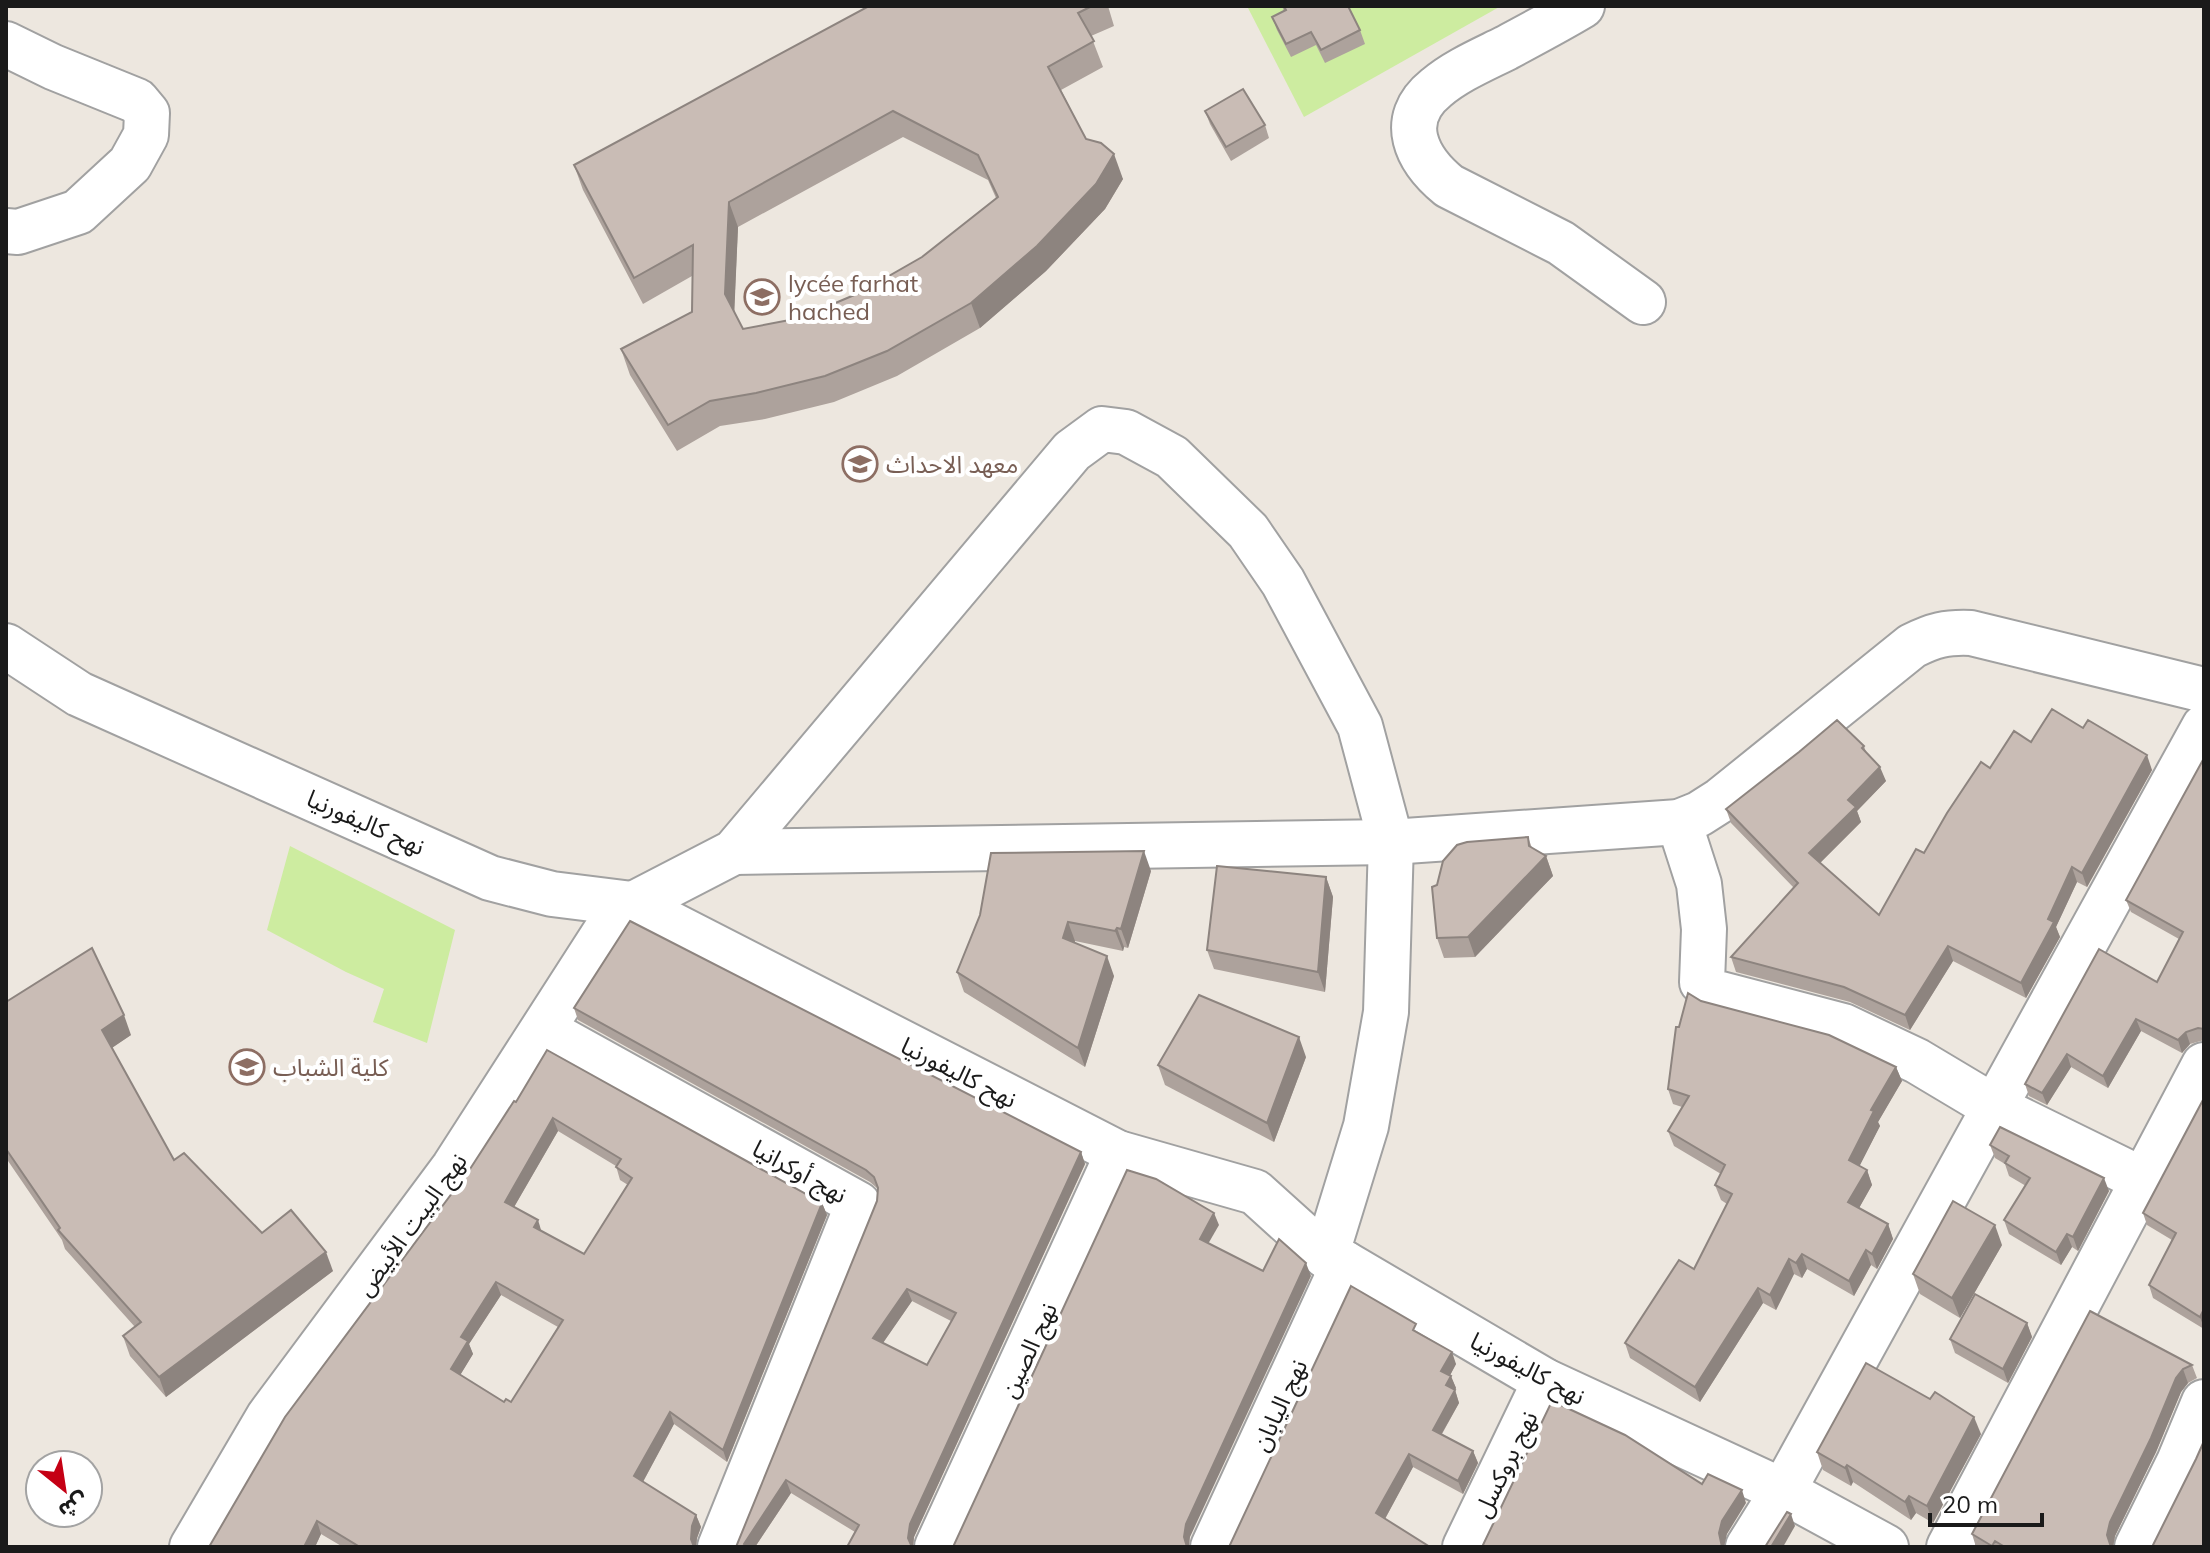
<svg xmlns="http://www.w3.org/2000/svg" width="2210" height="1553" viewBox="0 0 2210 1553" font-family="Mulish,'Noto Sans Arabic',sans-serif">
<style>
.grass{fill:#cdeca0}
.lines{fill:none;stroke-linecap:round;stroke-linejoin:round}
.minor-casing{stroke:#a1a1a1;stroke-width:48}
.minor{stroke:#fff;stroke-width:44}
.wall{fill:#ada29c;fill-rule:evenodd}
.shaded-wall{fill:#8d847f}
.building{fill:#c9bcb5;stroke:#8d847f;stroke-width:2;fill-rule:evenodd}
.labels{text-anchor:middle;dominant-baseline:central;stroke-width:8;stroke-linejoin:round;paint-order:stroke}
.education-label{font-size:24px;fill:#785e54;stroke:#fff;text-anchor:start}
.street-label{font-size:24px;fill:#1a1a1a;stroke:#fff}
</style>
<rect width="100%" height="100%" fill="#ede7df"/>
<!-- grass -->
<g class="grass">
<path d="M1247,6H1501L1304,117Z"/>
<path d="M290,846L455,930L427,1043L373,1022L384,989L346,972L267,930Z"/>
</g>
<g class="lines">
<defs>
<g id="minor">
<path d="M1582,6C1557,21 1532,34 1506,48C1482,60 1456,71 1436,88C1396,120 1417,160 1449,186L1561,243L1643,302"/>
<path d="M6,44L53,67L137,101L147,113L146,135L130,164L78,212L18,232L6,231"/>
<path d="M6,646L79,694L490,878L552,894L632,904L1118,1153L1255,1192L1326,1256L1344,1263L1545,1381L1783,1491L1886,1547"/>
<path d="M1679,822L1699,884L1704,929L1702,982L1713,992L1843,1026L1917,1061L1994,1107L2143,1180"/>
<path d="M734,852L1391,842L1679,822L1699,814L1721,800L1912,646C1934,635 1946,632 1971,633L2204,690"/>
<path d="M544,1030L858,1204L720,1547"/>
<path d="M192,1547L269,1416L454,1167L618,912L734,852L1072,451L1102,429L1126,432L1172,457L1248,531L1283,582L1360,726L1391,842L1386,1012L1366,1126L1326,1256"/>
<path d="M937,1547L1118,1153"/>
<path d="M1213,1547L1344,1263"/>
<path d="M1465,1547L1545,1381"/>
<path d="M1748,1547L1783,1491L2204,727"/>
<path d="M1949,1547L2204,1065"/>
<path d="M2137,1547L2179,1462L2204,1402"/>
</g>
</defs>
<!-- minor casing -->
<use href="#minor" class="minor-casing"/>
<!-- minor -->
<use href="#minor" class="minor"/>
</g>
<!-- wall -->
<g class="wall">
<path d="M869,6H1108L1114,26L1091,36L1103,67L1061,90L1086,139L1123,179L1105,209L1046,271L980,328L897,376L834,402L765,419L720,426L677,451L630,375L621,349L692,312V276L643,304L583,190L574,165ZM903,137L988,180L996,198L922,257L859,293L800,318L743,329L734,312L738,227Z"/>
<path d="M1282,6H1348L1360,30L1365,44L1325,63L1316,45L1291,57L1277,30L1272,17L1284,11Z"/>
<path d="M1205,111L1265,125L1269,138L1231,161L1210,124Z"/>
<path d="M2083,728L2152,770L2087,887L2077,882L2056,927L2060,937L2026,998L1953,961L1910,1030L1850,1002L1736,972L1731,957L1794,888L1731,823L1726,809L1864,746L1866,752L1886,781L1857,811L1861,822L1820,863L1879,915L1924,853L1990,768L2031,742Z"/>
<path d="M2204,758V1040L2190,1044L2182,1053L2141,1031L2108,1088L2071,1067L2047,1105L2029,1096L2025,1084L2157,982L2179,939L2131,912L2126,900Z"/>
<path d="M1528,837L1532,848L1546,856L1553,876L1475,957L1444,958L1437,938Z"/>
<path d="M1151,871L1128,948L1124,947L1123,951L1075,941V943L1114,976L1085,1067L964,992L957,972Z"/>
<path d="M1326,877L1333,897L1325,992L1214,969L1207,950Z"/>
<path d="M1701,1001L1896,1067L1902,1081L1878,1122L1880,1126L1859,1166L1867,1170L1872,1185L1859,1208L1888,1224L1893,1239L1877,1269L1871,1265L1854,1296L1807,1269L1802,1278L1794,1274L1776,1310L1763,1303L1700,1402L1630,1358L1625,1343L1694,1269L1727,1204L1721,1200L1715,1185L1721,1174L1674,1146L1668,1131L1682,1107L1673,1104L1668,1089L1679,1027Z"/>
<path d="M6,1002L131,1035L111,1048L174,1160L262,1233L333,1271L166,1397L130,1356L123,1336L135,1327L65,1249L62,1240L6,1158Z"/>
<path d="M574,1008L1081,1152L1085,1164L914,1537L913,1547H847L855,1532L791,1493L755,1547H736L877,1201L878,1189L870,1182L578,1020ZM912,1301L951,1321L927,1365L883,1343Z"/>
<path d="M1306,1057L1274,1142L1165,1085L1158,1065Z"/>
<path d="M2204,1098V1329L2153,1298L2149,1285L2172,1240L2147,1225L2143,1213Z"/>
<path d="M514,1101L822,1203L827,1215L727,1462L674,1424L643,1482L696,1515L701,1527L697,1538L696,1547H343L321,1534L315,1547H209L470,1169ZM558,1131L616,1166L620,1180L628,1185L584,1254L541,1231L514,1207ZM501,1295L558,1327L511,1402H504L460,1375L473,1354L469,1344Z"/>
<path d="M1990,1145L2109,1191L2078,1251L2072,1247L2061,1265L2009,1234L2004,1220L2026,1186L2009,1176L2005,1164L1995,1158Z"/>
<path d="M2002,1245L1960,1318L1920,1294L1913,1274Z"/>
<path d="M2090,1311L2192,1365L2197,1378L2188,1383L2181,1392L2156,1452L2115,1536L2113,1547H1976L1972,1534Z"/>
<path d="M2027,1323L2032,1337L2008,1383L1955,1353L1950,1339Z"/>
<path d="M1420,1334L1456,1364L1450,1375L1456,1388L1455,1390L1459,1403L1442,1434L1473,1451L1478,1463L1463,1494L1413,1467L1385,1519L1229,1547Z"/>
<path d="M1981,1434L1933,1523L1916,1513L1911,1520L1853,1482L1851,1486L1823,1470L1817,1452Z"/>
</g>
<!-- shaded-wall -->
<g class="shaded-wall">
<path d="M1114,154L1123,179L1105,209L1046,271L980,328L971,303Z"/>
<path d="M729,202L738,227L734,319L725,294Z"/>
<path d="M2147,755L2152,770L2087,887L2082,873Z"/>
<path d="M1880,767L1886,781L1857,811L1861,822L1815,868L1809,853L1848,800Z"/>
<path d="M1144,851L1151,871L1128,948L1121,929Z"/>
<path d="M1546,856L1553,876L1475,957L1468,937Z"/>
<path d="M2072,867L2077,882L2056,927L2060,937L2026,998L2021,983L2048,919Z"/>
<path d="M1326,877L1333,897L1325,992L1318,972Z"/>
<path d="M1068,922L1075,941L1070,958L1063,938Z"/>
<path d="M1117,928L1124,947L1123,951L1115,931Z"/>
<path d="M1948,946L1953,961L1910,1030L1905,1015Z"/>
<path d="M1107,956L1114,976L1085,1067L1078,1048Z"/>
<path d="M124,1015L131,1035L109,1050L102,1030Z"/>
<path d="M2136,1019L2141,1031L2108,1088L2103,1076Z"/>
<path d="M2186,1032L2190,1044L2182,1053L2178,1040Z"/>
<path d="M1299,1037L1306,1057L1274,1142L1267,1123Z"/>
<path d="M2067,1054L2071,1067L2047,1105L2042,1093Z"/>
<path d="M1896,1067L1902,1081L1878,1122L1880,1126L1855,1175L1849,1160L1871,1110Z"/>
<path d="M553,1118L558,1131L510,1214L505,1202Z"/>
<path d="M1081,1152L1085,1164L914,1537L913,1547H911L908,1538L910,1524Z"/>
<path d="M1867,1170L1872,1185L1854,1217L1848,1202Z"/>
<path d="M2104,1178L2109,1191L2078,1251L2073,1237Z"/>
<path d="M822,1203L827,1215L727,1462L723,1450Z"/>
<path d="M1214,1213L1219,1225L1204,1251L1200,1239Z"/>
<path d="M538,1220L542,1233L534,1227Z"/>
<path d="M1888,1224L1893,1239L1877,1269L1872,1254Z"/>
<path d="M1995,1225L2002,1245L1960,1318L1952,1298Z"/>
<path d="M2067,1234L2072,1247L2061,1265L2056,1252Z"/>
<path d="M1866,1250L1871,1265L1854,1296L1849,1281Z"/>
<path d="M326,1252L333,1271L166,1397L159,1377Z"/>
<path d="M1802,1254L1807,1269L1802,1278L1796,1263Z"/>
<path d="M1789,1259L1794,1274L1776,1310L1770,1295Z"/>
<path d="M1306,1263L1311,1276L1190,1537L1189,1547H1187L1184,1537L1186,1524Z"/>
<path d="M496,1282L501,1295L469,1344L473,1354L456,1382L451,1369L461,1337Z"/>
<path d="M1758,1288L1763,1303L1700,1402L1695,1387Z"/>
<path d="M907,1289L912,1301L878,1350L873,1338Z"/>
<path d="M2204,1309V1328L2200,1317Z"/>
<path d="M2027,1323L2032,1337L2008,1383L2003,1369Z"/>
<path d="M1452,1352L1456,1364L1446,1383L1441,1371Z"/>
<path d="M2183,1369L2188,1383L2181,1392L2156,1452L2115,1536L2113,1547H2111L2107,1535L2110,1522L2176,1378Z"/>
<path d="M1451,1376L1456,1388L1450,1398L1446,1385Z"/>
<path d="M1455,1390L1459,1403L1437,1442L1433,1430Z"/>
<path d="M670,1412L674,1424L639,1489L634,1476Z"/>
<path d="M1974,1417L1981,1434L1933,1523L1927,1506Z"/>
<path d="M1473,1451L1478,1463L1463,1494L1458,1481Z"/>
<path d="M1409,1454L1413,1467L1381,1526L1376,1513Z"/>
<path d="M1847,1465L1853,1482L1851,1486L1845,1468Z"/>
<path d="M786,1480L791,1493L755,1547H745L744,1544Z"/>
<path d="M1742,1490L1746,1503L1727,1534L1724,1547H1722L1719,1533L1722,1521Z"/>
<path d="M1909,1496L1916,1513L1911,1520L1905,1502Z"/>
<path d="M1791,1514L1795,1526L1783,1547H1771Z"/>
<path d="M696,1515L701,1527L697,1538L696,1547H694L691,1539L692,1526Z"/>
<path d="M317,1521L321,1534L315,1547H304Z"/>
</g>
<!-- building -->
<g class="building">
<path d="M869,6H1092L1078,13L1094,41L1048,67L1086,139L1101,143L1114,154L1096,184L1037,246L971,303L887,351L825,376L756,393L710,401L668,425L621,349L692,312L693,245L634,278L574,165ZM893,111L978,155L998,197L922,257L859,293L800,318L743,329L725,294L729,202Z"/>
<path d="M1284,6H1348L1360,30L1321,50L1311,32L1286,44L1272,17L1286,10Z"/>
<path d="M1243,89L1265,125L1226,147L1205,111Z"/>
<path d="M2052,709L2083,728L2088,720L2147,755L2082,873L2072,867L2048,919L2054,922L2021,983L1948,946L1905,1015L1844,987L1731,957L1798,883L1726,809L1799,752L1837,720L1864,746L1862,748L1880,767L1848,800L1856,807L1809,853L1879,915L1916,849L1924,853L1947,813L1981,762L1990,768L2014,731L2031,742Z"/>
<path d="M2204,758V1029L2198,1028L2186,1032L2178,1040L2136,1019L2103,1076L2067,1054L2042,1093L2025,1084L2099,949L2157,982L2183,932L2126,900Z"/>
<path d="M1528,837L1529,846L1546,856L1468,937L1437,938L1432,887L1437,885L1443,861L1457,845L1467,842Z"/>
<path d="M1144,851L1121,929L1117,928L1115,931L1068,922L1063,938L1107,956L1078,1048L957,972L980,915L991,853Z"/>
<path d="M1217,866L1326,877L1318,972L1207,950Z"/>
<path d="M630,921L1081,1152L910,1524L908,1538L912,1547H847L859,1525L786,1480L744,1544L748,1547H736L877,1201L878,1188L874,1177L866,1170L574,1008ZM907,1289L956,1313L927,1365L873,1338Z"/>
<path d="M92,948L124,1015L102,1030L174,1160L184,1153L262,1233L291,1210L326,1252L159,1377L123,1336L141,1322L58,1230L60,1228L6,1149V1002Z"/>
<path d="M1688,993L1701,1001L1829,1035L1896,1067L1871,1110L1874,1111L1849,1160L1867,1170L1848,1202L1888,1224L1872,1254L1866,1250L1849,1281L1802,1254L1796,1263L1789,1259L1770,1295L1758,1288L1695,1387L1625,1343L1679,1260L1694,1269L1732,1194L1715,1185L1725,1165L1668,1131L1689,1096L1668,1089L1676,1027H1679Z"/>
<path d="M1199,995L1299,1037L1267,1123L1158,1065Z"/>
<path d="M547,1050L822,1203L723,1450L670,1412L634,1476L696,1515L692,1526L691,1539L694,1547H360L317,1521L304,1547H209L285,1417L470,1169L514,1101L516,1102ZM553,1118L621,1159L616,1167L632,1178L584,1254L534,1227L538,1220L505,1202ZM496,1282L563,1320L511,1402L506,1399L504,1402L451,1369L468,1341L461,1337Z"/>
<path d="M2204,1098V1309L2200,1317L2149,1285L2176,1233L2143,1213Z"/>
<path d="M2000,1127L2104,1178L2073,1237L2067,1234L2056,1252L2004,1220L2030,1178L2005,1163L2009,1156L1990,1145Z"/>
<path d="M1127,1170L1156,1179L1214,1213L1200,1239L1263,1271L1279,1239L1306,1263L1186,1524L1184,1537L1187,1547H953Z"/>
<path d="M1953,1201L1995,1225L1952,1298L1913,1274Z"/>
<path d="M1351,1286L1416,1324L1413,1330L1452,1352L1441,1371L1451,1376L1446,1385L1455,1390L1433,1430L1473,1451L1458,1481L1409,1454L1376,1513L1430,1547H1229Z"/>
<path d="M1975,1294L2027,1323L2003,1369L1950,1339Z"/>
<path d="M2090,1311L2192,1365L2183,1369L2176,1378L2151,1438L2110,1522L2107,1535L2111,1547H2005L1995,1541L1992,1546L1972,1534Z"/>
<path d="M1866,1363L1930,1399L1935,1392L1974,1417L1927,1506L1909,1496L1905,1502L1847,1465L1845,1468L1817,1452Z"/>
<path d="M1552,1401L1625,1435L1702,1484L1708,1474L1742,1490L1722,1521L1719,1533L1722,1547H1482Z"/>
<path d="M2204,1441V1547H2152L2196,1459Z"/>
<path d="M1787,1512L1791,1514L1771,1547H1765Z"/>
</g>
<!-- icons -->
<defs>
<symbol id="university-ring" viewBox="-11 -11 22 22"><circle r="9.5" fill="#fff" stroke="#8d6e63" stroke-width="1.5"/><path d="M0-5L7-2L0 1L-7-2ZM-4 1L0 2.5L4 1V4Q0 6-4 4Z" fill="#8d6e63"/></symbol>
<symbol id="school-ring" viewBox="-11 -11 22 22"><circle r="9.5" fill="#fff" stroke="#8d6e63" stroke-width="1.5"/><path d="M0-5L7-2L0 1L-7-2ZM-4 1L0 2.5L4 1V4Q0 6-4 4Z" fill="#8d6e63"/></symbol>
</defs>
<g fill-rule="evenodd">
<use href="#university-ring" x="742" y="277" width="40" height="40"/>
<use href="#university-ring" x="840" y="444" width="40" height="40"/>
<use href="#school-ring" x="227" y="1047" width="40" height="40"/>
</g>
<g class="labels">
<!-- education labels -->
<g class="education-label">
<text x="788" y="283">lycée farhat<tspan x="788" dy="28">hached</tspan></text>
<text x="886" y="464">معهد الاحداث</text>
<text x="273" y="1067">كلية الشباب</text>
</g>
<!-- street labels -->
<g class="street-label">
<text transform="translate(366 822) rotate(24)">نهح كاليفورنيا</text>
<text transform="translate(959 1072) rotate(27)">نهح كاليفورنيا</text>
<text transform="translate(800 1171) rotate(29)">نهج أوكرانيا</text>
<text transform="translate(411 1224) rotate(-54)">نهج البيت الأبيض</text>
<text transform="translate(1028 1350) rotate(-65)">نهج الصين</text>
<text transform="translate(1528 1368) rotate(28)">نهح كاليفورنيا</text>
<text transform="translate(1279 1405) rotate(-65)">نهج اليابان</text>
<text transform="translate(1505 1464) rotate(-64)">نهج بروكسل</text>
</g>
</g>
<!-- border -->
<rect width="2210" height="1553" fill="none" stroke="#1a1a1a" stroke-width="16"/>
<!-- north arrow -->
<g transform="translate(64 1489) rotate(150)"><circle r="38" fill="#ffffff" stroke="#a3a3a3" stroke-width="2"/>
<path d="M0-6L14 30L0 20L-14 30Z" fill="#c50014"/>
<text y="-12" font-size="22" font-weight="bold" text-anchor="middle" fill="#1a1a1a">ش</text>
</g>
<!-- scale -->
<path d="M1930 1513v12h112v-12" fill="none" stroke="#1a1a1a" stroke-width="4"/>
<text x="1942" y="1513" font-size="24" fill="#1a1a1a" stroke="#ffffff" stroke-width="6" paint-order="stroke">20 m</text>
</svg>
